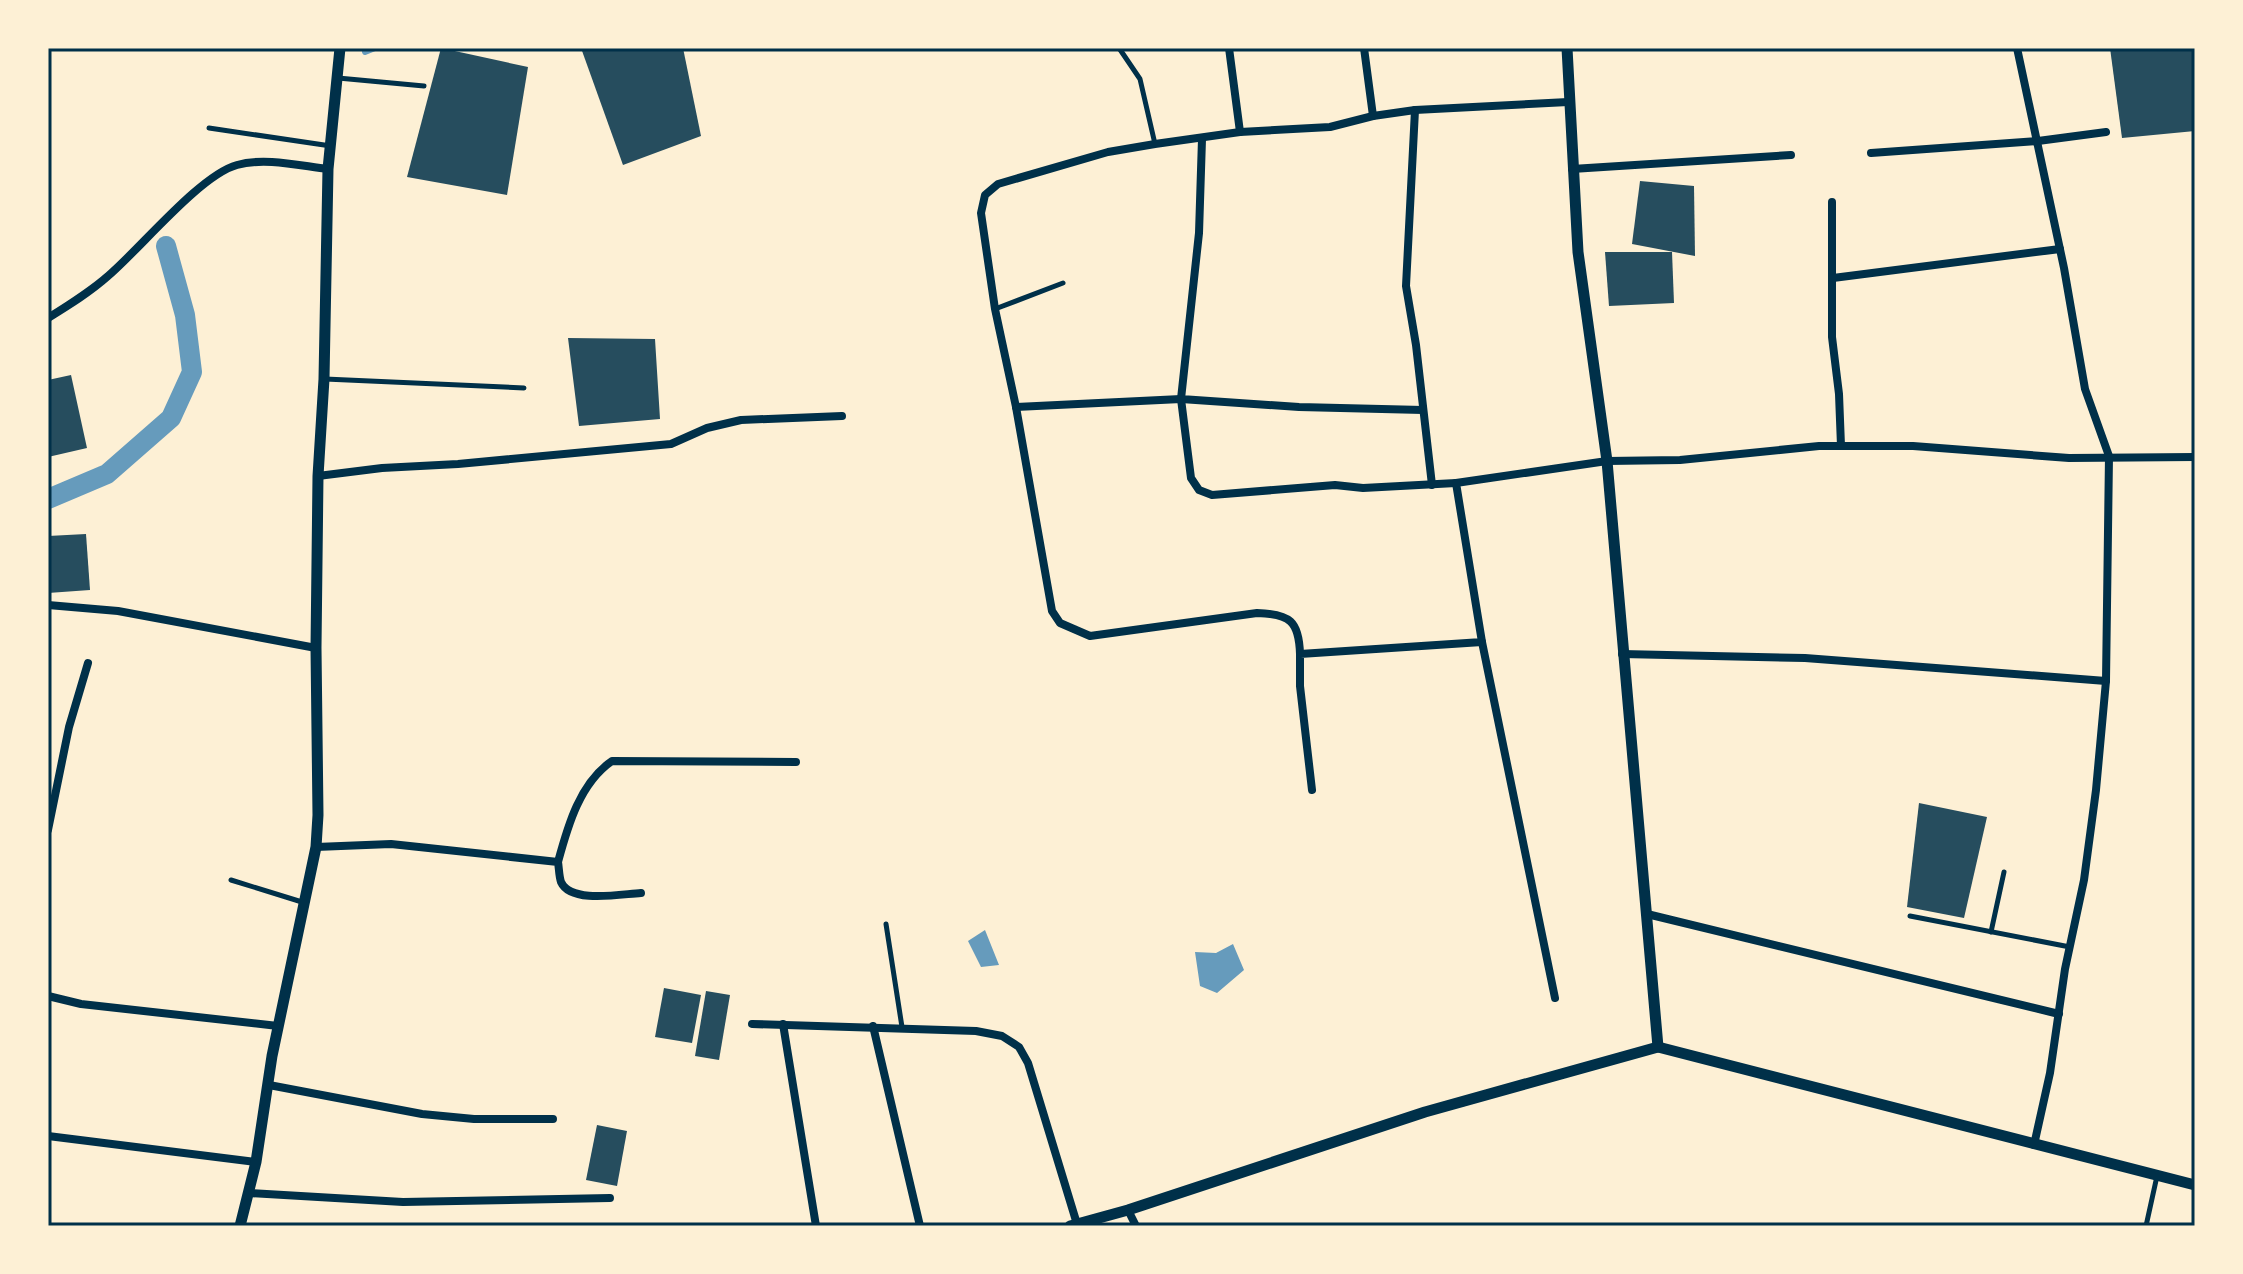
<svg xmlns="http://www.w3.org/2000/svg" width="2243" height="1274" viewBox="0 0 2243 1274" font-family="Signika,sans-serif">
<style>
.water{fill:#669bbc}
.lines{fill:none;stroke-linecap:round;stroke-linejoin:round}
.stream{stroke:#669bbc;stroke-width:6}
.canal{stroke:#669bbc;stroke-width:20}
.building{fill:#264d5e}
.service{stroke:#003049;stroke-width:5}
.minor{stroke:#003049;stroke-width:8}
.tertiary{stroke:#003049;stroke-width:11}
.neatline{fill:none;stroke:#003049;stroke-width:3}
</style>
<rect width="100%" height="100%" fill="#fdf0d5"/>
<!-- water -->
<g class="water">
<path d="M985,930L999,965L981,967L968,941Z"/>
<path d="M1233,944L1244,970L1217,993L1200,986L1195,952L1216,953Z"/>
</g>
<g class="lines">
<!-- stream -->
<path class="stream" d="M365,52L375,48"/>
<!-- canal -->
<path class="canal" d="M48,499L107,474L171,418L192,372L185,315L166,246"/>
</g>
<!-- building -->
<g class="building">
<path d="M441,48L528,67L507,195L407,177Z"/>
<path d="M581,48H683L701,136L623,165Z"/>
<path d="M2110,48H2195V131L2122,138Z"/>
<path d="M1640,181L1694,186L1695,256L1632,244Z"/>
<path d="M1605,252H1672L1674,303L1609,306Z"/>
<path d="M568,338L655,339L660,419L579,426Z"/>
<path d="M71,375L87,448L48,457V380Z"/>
<path d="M86,534L90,590L48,593V536Z"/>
<path d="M1919,803L1987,817L1964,918L1907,907Z"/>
<path d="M664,988L701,995L692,1043L655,1037Z"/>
<path d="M706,991L730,995L719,1060L695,1056Z"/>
<path d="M597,1125L627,1131L617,1186L586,1180Z"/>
</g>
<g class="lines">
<!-- service -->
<g class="service">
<path d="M1119,48L1140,79L1155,144"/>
<path d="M338,78L424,86"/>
<path d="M209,128L331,146"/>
<path d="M995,309L1063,283"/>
<path d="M325,379L524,388"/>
<path d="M231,880L302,902"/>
<path d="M1910,916L2070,947"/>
<path d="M886,924L902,1027"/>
<path d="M1991,932L2004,872"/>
<path d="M2146,1226L2157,1176"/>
</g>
<!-- minor -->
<g class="minor">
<path d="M1229,48L1240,132"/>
<path d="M1364,48L1373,116"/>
<path d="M2017,48L2064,268L2085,389L2109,456L2106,681L2096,790L2084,880L2065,969L2050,1073L2034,1145"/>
<path d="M1415,110L1406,286L1416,345L1432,485"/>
<path d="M1202,139L1199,233L1181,399L1299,407L1423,410"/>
<path d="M1871,153L2038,141L2106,132"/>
<path d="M1572,169L1791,155"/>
<path d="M1832,202V337L1839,394L1841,446"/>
<path d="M1833,278L2060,249"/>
<path d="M48,318C69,305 90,292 108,276C140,249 200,175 237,165C265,157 301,166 328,169"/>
<path d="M1016,407L1181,399L1191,478L1199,490L1212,495L1335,485L1363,488L1456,483"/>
<path d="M318,476L382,468L458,464L671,444L707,428L741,420L842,416"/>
<path d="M48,605L118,611L316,648"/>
<path d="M1482,642L1555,998"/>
<path d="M1300,654C1299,621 1290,614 1257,613L1090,636L1060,623L1052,611L1016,407L995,309L981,213L985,195L998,184L1108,152L1155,144L1240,132L1330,127L1373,116L1415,110L1568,102"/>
<path d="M1622,654L1805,658L2106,681"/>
<path d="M1312,790L1300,686V654L1482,642L1456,483L1607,461L1680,460L1819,446H1913L2069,458L2195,457"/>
<path d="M48,830L69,727L88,663"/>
<path d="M316,847L391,844L558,862C559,868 559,876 561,882C571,904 621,894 641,893"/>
<path d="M558,862C568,825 580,783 612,761L796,762"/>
<path d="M1647,914L2059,1014"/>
<path d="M48,996L81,1004L278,1026"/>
<path d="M752,1024L976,1031L1002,1036L1019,1047L1028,1063L1077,1224"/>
<path d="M783,1024L816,1226"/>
<path d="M873,1026L920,1226"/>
<path d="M269,1085L422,1114L474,1119H553"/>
<path d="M48,1136L256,1162"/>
<path d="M249,1193L403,1202L610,1198"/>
<path d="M1128,1210L1136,1226"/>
</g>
<!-- tertiary -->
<g class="tertiary">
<path d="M1567,48L1578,252L1607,461L1658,1047"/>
<path d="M240,1226L256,1162L272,1056L316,847L318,815L316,648L318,476L324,379L328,169L340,48"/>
<path d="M1070,1226L1128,1210L1425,1112L1658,1047L2195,1185"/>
</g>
</g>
<!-- border -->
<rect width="2243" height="1274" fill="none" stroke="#fdf0d5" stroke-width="100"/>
<rect x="50" y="50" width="2143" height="1174" class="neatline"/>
</svg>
